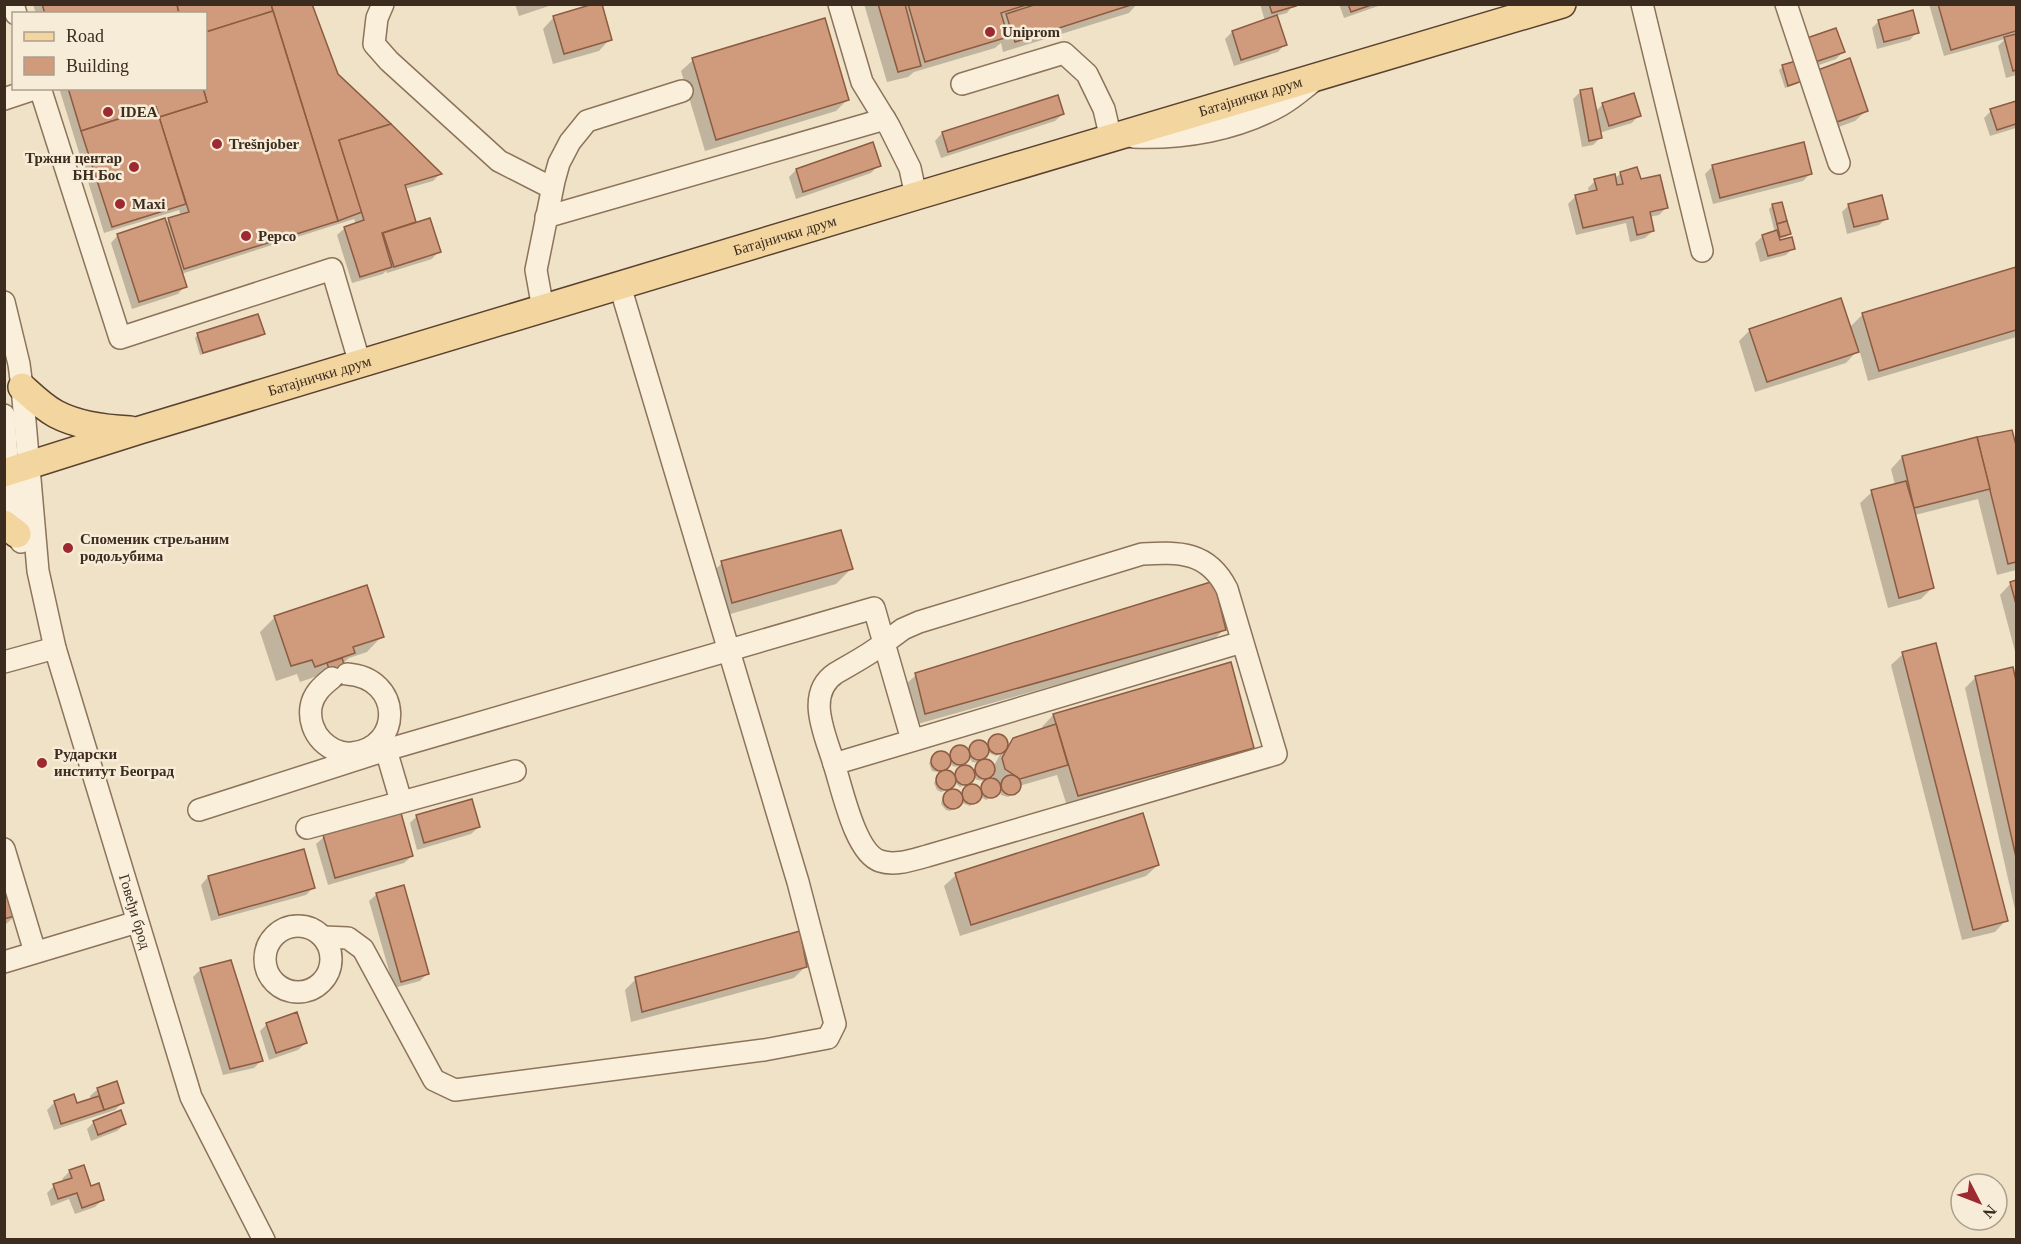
<svg xmlns="http://www.w3.org/2000/svg" width="2021" height="1244" viewBox="0 0 2021 1244" font-family="'Times New Roman',serif">
<style>
.shadow{fill:#0003;fill-rule:evenodd}
.building{fill:#cf9b7c;stroke:#8c5b41;stroke-width:1.5}
.lines{fill:none;stroke-linecap:round;stroke-linejoin:round}
.minor-casing{stroke:#8c735b;stroke-width:24}
.major-casing{stroke:#5a4130;stroke-width:30}
.minor{stroke:#faefdb;stroke-width:21}
.major{stroke:#f3d59f;stroke-width:27}
.poi-dot{fill:#9d2a30;stroke:#f7ecd7;stroke-width:2}
.labels{text-anchor:middle;dominant-baseline:central;stroke-width:5;stroke-linejoin:round;paint-order:stroke}
.poi-label{font-size:15px;font-weight:bold;fill:#3c2c20;stroke:#f7ecd7;text-anchor:start}
.street-label{font-size:15px;fill:#3c2c20;stroke:#f7ecd7}
</style>
<rect width="100%" height="100%" fill="#f0e2c7"/>
<!-- shadow -->
<g class="shadow">
<path d="M33,4H310L337,75L440,174L433,181L405,189L416,225L439,251L432,259L387,273L386,271L383,274L352,283L337,235L345,228L356,224L354,219L181,274L185,286L178,294L132,309L111,243L118,235L165,223L169,220L181,216L179,210L104,233L59,88H206V14H36Z"/>
<path d="M515,4H555L519,16Z"/>
<path d="M864,4H1137L1129,13L1003,52L1001,43L995,48L914,72L908,77L887,82Z"/>
<path d="M1260,4H1294L1287,13L1276,16L1285,44L1278,52L1234,66L1225,39L1232,32L1265,21Z"/>
<path d="M1339,4H1384L1344,18Z"/>
<path d="M1929,4H2016V75L2006,78L1998,46L2005,39L1944,56Z"/>
<path d="M554,17L610,39L599,51L553,64L543,29Z"/>
<path d="M1879,21L1917,32L1910,40L1877,49L1872,28Z"/>
<path d="M1800,46L1843,52L1836,59L1808,69Z"/>
<path d="M693,60L847,100L836,111L705,151L681,71Z"/>
<path d="M1783,67L1800,81L1797,84L1785,88L1779,70Z"/>
<path d="M1808,82L1867,110L1855,121L1825,132Z"/>
<path d="M1580,92L1595,112L1603,104L1639,115L1632,123L1599,133L1600,138L1593,145L1582,147L1573,99Z"/>
<path d="M2016,103V128L1990,136L1984,118L1991,111Z"/>
<path d="M1063,114L1055,121L941,158L935,141L942,133Z"/>
<path d="M879,165L871,173L796,199L789,177L796,170Z"/>
<path d="M1712,167L1810,174L1803,181L1713,204L1705,174Z"/>
<path d="M1621,173L1639,181L1666,208L1659,215L1649,217L1653,231L1645,238L1630,242L1626,223L1576,235L1568,204L1576,196L1589,193L1588,188L1595,181L1614,179Z"/>
<path d="M1849,205L1887,218L1879,225L1847,234L1842,212Z"/>
<path d="M1772,206L1789,234L1786,237L1778,239L1793,248L1786,255L1760,262L1755,243L1763,236L1775,233L1769,209Z"/>
<path d="M2016,268V337L1868,381L1859,349L1846,363L1755,392L1739,341L1750,330L1849,328L1863,314Z"/>
<path d="M263,333L260,337L200,355L195,338L198,334Z"/>
<path d="M2011,432L2016,451V570L1997,575L1978,499L1915,515L1932,588L1921,599L1888,608L1860,503L1872,492L1895,485L1891,469L1902,457Z"/>
<path d="M722,563L851,569L836,584L716,618L707,578Z"/>
<path d="M2016,582V655L2000,595L2011,583Z"/>
<path d="M275,617L382,636L367,652L349,658L342,664L348,682L345,685L332,689L326,673L300,682L297,674L276,681L260,632Z"/>
<path d="M1224,629L1213,641L914,725L904,686L916,675Z"/>
<path d="M1903,654L2006,920L1995,932L1962,940L1891,665Z"/>
<path d="M2012,669L2016,688V914L1965,688L1976,677Z"/>
<path d="M1053,715L1252,747L1241,759L1067,806L1057,775L1019,786L1017,791L1008,797L1001,795L999,789L997,794L986,800L981,797L970,806L962,803L965,790L969,787H975L980,791L987,781L977,780L972,776L968,784L960,787L954,782L948,790L941,792L937,790L934,783L941,773L932,771L929,763L936,755L944,753L948,756L957,747L965,748L967,751L976,743L982,742L987,746L993,738L998,736L1003,738L1007,746L1014,739L1043,730L1042,727ZM987,752L996,756L1001,753L993,767L990,762L981,760ZM969,757L972,762L980,763L972,771L970,768L962,767L953,776L949,772H942L949,763L953,766L956,767ZM992,772L994,781L985,780Z"/>
<path d="M953,791L960,796L962,794L959,805L950,811L946,810L941,804L942,799Z"/>
<path d="M417,816L479,827L471,834L417,850L410,823Z"/>
<path d="M324,837L412,856L404,863L328,885L316,844Z"/>
<path d="M1158,865L1146,876L960,936L944,886L956,875Z"/>
<path d="M4,877L16,915L4,926Z"/>
<path d="M208,877L313,888L306,895L211,921L201,885Z"/>
<path d="M377,894L427,974L420,981L394,988L369,901Z"/>
<path d="M805,967L794,978L631,1022L625,990L636,979Z"/>
<path d="M201,969L261,1061L254,1068L223,1075L193,977Z"/>
<path d="M267,1024L306,1043L298,1050L269,1060L260,1031Z"/>
<path d="M98,1089L122,1103L115,1110L54,1130L47,1110L55,1102L76,1105L91,1100L90,1096Z"/>
<path d="M94,1122L125,1124L117,1131L91,1141L87,1129Z"/>
<path d="M70,1171L103,1199L95,1207L75,1214L69,1199L51,1206L47,1193L54,1186L64,1182L62,1179Z"/>
</g>
<!-- building -->
<g class="building">
<path d="M42,4H177L179,14H45Z"/>
<path d="M177,4H271L273,11L206,32V14H179Z"/>
<path d="M271,4H312L338,74L391,124L339,140L362,212L338,221Z"/>
<path d="M593,4H602L612,40L564,54L553,16Z"/>
<path d="M878,4H905L921,66L898,72Z"/>
<path d="M908,4H1029L1001,13L1008,37L925,62Z"/>
<path d="M1037,4H1134L1015,42L1006,14Z"/>
<path d="M1269,4H1295L1296,6L1272,13Z"/>
<path d="M1348,4H1374L1351,12Z"/>
<path d="M1938,4H2016V31L1951,50Z"/>
<path d="M1913,10L1919,33L1884,42L1878,20Z"/>
<path d="M273,11L338,221L184,269L168,218L189,212L159,117L207,102L203,88H206V32Z"/>
<path d="M1277,15L1287,45L1241,60L1232,31Z"/>
<path d="M825,18L849,100L716,140L692,58Z"/>
<path d="M1836,28L1845,52L1815,62L1807,38Z"/>
<path d="M2016,34V70L2013,71L2004,37Z"/>
<path d="M1850,58L1868,111L1837,122L1818,70Z"/>
<path d="M1796,61L1802,81L1788,86L1782,65Z"/>
<path d="M68,88H203L207,102L159,117L156,107L81,131Z"/>
<path d="M1592,88L1602,138L1589,141L1580,90Z"/>
<path d="M1634,93L1641,116L1609,126L1602,103Z"/>
<path d="M1058,95L1064,114L948,152L942,132Z"/>
<path d="M2016,101V124L1997,130L1990,109Z"/>
<path d="M156,107L186,204L112,227L81,131Z"/>
<path d="M391,124L442,174L405,185L416,222L382,233L392,267L360,277L344,227L364,220L339,140Z"/>
<path d="M873,142L881,166L803,192L796,169Z"/>
<path d="M1804,142L1812,174L1720,198L1712,165Z"/>
<path d="M1637,167L1641,179L1660,175L1668,208L1650,212L1654,231L1637,235L1633,217L1583,228L1575,195L1597,190L1594,179L1615,174L1617,185L1623,184L1620,172Z"/>
<path d="M1882,195L1888,219L1854,227L1848,204Z"/>
<path d="M1782,202L1787,221L1777,224L1772,204Z"/>
<path d="M165,218L187,287L139,302L117,234Z"/>
<path d="M430,218L441,252L394,267L383,233Z"/>
<path d="M1787,221L1791,234L1780,237L1777,224Z"/>
<path d="M1777,230L1780,240L1792,237L1795,249L1768,256L1762,235Z"/>
<path d="M2016,267V330L1879,371L1862,313Z"/>
<path d="M1841,298L1859,352L1767,382L1749,329Z"/>
<path d="M258,314L265,334L203,353L197,333Z"/>
<path d="M2012,430L2016,445V562L2008,564L1977,437Z"/>
<path d="M1977,437L1990,489L1914,508L1902,456Z"/>
<path d="M1906,481L1914,508L1934,588L1899,598L1871,490Z"/>
<path d="M841,530L853,569L732,603L721,561Z"/>
<path d="M2016,580V604L2010,582Z"/>
<path d="M1214,581L1226,630L925,714L915,673Z"/>
<path d="M367,585L384,637L353,647L355,653L315,667L312,660L291,666L274,616Z"/>
<path d="M1936,643L2008,921L1973,930L1902,652Z"/>
<path d="M342,658L350,682L335,687L327,663Z"/>
<path d="M1231,662L1254,748L1078,796L1053,714Z"/>
<path d="M2013,667L2016,681V857L1975,676Z"/>
<path d="M1056,724L1068,765L1020,779L1005,769L1002,758L1013,738Z"/>
<circle cx="998" cy="744" r="10"/>
<circle cx="979" cy="750" r="10"/>
<circle cx="960" cy="755" r="10"/>
<circle cx="941" cy="761" r="10"/>
<circle cx="985" cy="769" r="10"/>
<circle cx="965" cy="775" r="10"/>
<circle cx="946" cy="780" r="10"/>
<circle cx="1011" cy="785" r="10"/>
<circle cx="991" cy="788" r="10"/>
<circle cx="972" cy="794" r="10"/>
<circle cx="953" cy="799" r="10"/>
<path d="M472,799L480,827L424,843L416,815Z"/>
<path d="M401,813L413,856L335,878L323,835Z"/>
<path d="M1143,813L1159,865L971,925L955,873Z"/>
<path d="M304,849L315,888L219,915L208,876Z"/>
<path d="M4,872L18,915L4,919Z"/>
<path d="M404,885L429,974L401,982L376,893Z"/>
<path d="M800,931L807,967L642,1012L635,977Z"/>
<path d="M231,960L263,1061L230,1069L200,968Z"/>
<path d="M297,1012L307,1043L276,1053L266,1023Z"/>
<path d="M117,1081L124,1103L104,1110L97,1088Z"/>
<path d="M74,1094L77,1103L99,1096L104,1110L61,1124L54,1101Z"/>
<path d="M121,1110L126,1124L98,1135L93,1121Z"/>
<path d="M84,1165L91,1186L99,1183L104,1200L82,1208L77,1193L58,1199L53,1184L72,1178L69,1170Z"/>
</g>
<g class="lines">
<defs>
<g id="minor">
<path d="M13,4L16,14"/>
<path d="M383,4L377,18L374,44L389,61L499,161L552,188"/>
<path d="M839,4L862,82L889,126L910,168L916,196"/>
<path d="M1642,4L1702,251"/>
<path d="M1786,4L1839,163"/>
<path d="M962,84L1064,53L1087,74L1104,109L1111,139"/>
<path d="M40,88L120,338L332,269L360,364"/>
<path d="M4,99L37,88"/>
<path d="M1133,137C1183,139 1237,130 1281,105C1292,99 1302,90 1311,83"/>
<path d="M546,217L885,119"/>
<path id="s1" d="M4,302L19,364L22,387L38,571L55,648L191,1097L264,1240"/>
<path d="M543,309L536,270L554,181L559,163L570,142L587,121L682,91"/>
<path d="M4,415L8,472L17,534L21,542"/>
<path d="M4,662L55,648"/>
<path d="M332,678C322,686 313,694 311,707C309,720 314,733 322,741C330,749 341,754 352,753C403,748 403,678 347,674"/>
<path d="M912,740L884,643L903,629L919,622L1142,554C1179,552 1208,551 1227,589L1276,754L927,856C912,860 895,866 880,861C855,853 842,788 834,764L1242,642"/>
<path d="M379,741L386,750L401,801"/>
<path d="M199,810L386,750L874,608L884,643C869,655 853,663 836,673C804,694 826,736 834,764"/>
<path d="M307,828L515,771"/>
<path d="M4,849L35,952"/>
<circle cx="298" cy="959" r="33"/>
<path d="M323,937L348,938L363,949L434,1080L455,1090L764,1050L828,1038L835,1024L798,882L620,286"/>
<path d="M4,962L137,922"/>
</g>
<g id="major">
<path d="M22,387C33,397 43,407 56,414C77,425 106,429 130,430"/>
<path id="s2" d="M4,473L140,430L916,196L1562,4"/>
<path d="M4,524L17,534"/>
</g>
</defs>
<!-- minor casing -->
<use href="#minor" class="minor-casing"/>
<!-- major casing -->
<use href="#major" class="major-casing"/>
<!-- minor -->
<use href="#minor" class="minor"/>
<!-- major -->
<use href="#major" class="major"/>
</g>
<!-- markers -->
<g class="poi-dot">
<circle cx="990" cy="32" r="6"/>
<circle cx="108" cy="112" r="6"/>
<circle cx="217" cy="144" r="6"/>
<circle cx="134" cy="167" r="6"/>
<circle cx="120" cy="204" r="6"/>
<circle cx="246" cy="236" r="6"/>
<circle cx="68" cy="548" r="6"/>
<circle cx="42" cy="763" r="6"/>
</g>
<g class="labels">
<!-- poi labels -->
<g class="poi-label">
<text x="1002" y="32">Uniprom</text>
<text x="120" y="112">IDEA</text>
<text x="229" y="144">Trešnjober</text>
<text x="122" y="158" text-anchor="end">Тржни центар<tspan x="122" dy="17">БН Бос</tspan></text>
<text x="132" y="204">Maxi</text>
<text x="258" y="236">Pepco</text>
<text x="80" y="539">Споменик стрељаним<tspan x="80" dy="17">родољубима</tspan></text>
<text x="54" y="754">Рударски<tspan x="54" dy="17">институт Београд</tspan></text>
</g>
<!-- street labels -->
<g class="street-label">
<text stroke="none"><textPath href="#s2" startOffset="1302">Батајнички друм</textPath></text>
<text stroke="none"><textPath href="#s2" startOffset="816">Батајнички друм</textPath></text>
<text stroke="none"><textPath href="#s2" startOffset="330">Батајнички друм</textPath></text>
<text stroke="none"><textPath href="#s1" startOffset="626">Говеђи брод</textPath></text>
</g>
</g>
<!-- border -->
<rect width="2021" height="1244" fill="none" stroke="#3c2c20" stroke-width="12"/>
<!-- legend -->
<rect x="12" y="12" width="195" height="78" fill="#f7ecd7" stroke="#ac9f8e" stroke-width="1.5"/>
<rect x="24" y="32" width="30" height="9" fill="#f3d59f" stroke="#ac9f8e" stroke-width="1.5"/>
<text x="66" y="42" font-size="18" fill="#3c2c20">Road</text>
<rect x="24" y="57" width="30" height="18" fill="#cf9b7c" stroke="#ac9f8e" stroke-width="1.5"/>
<text x="66" y="72" font-size="18" fill="#3c2c20">Building</text>
<!-- north arrow -->
<g transform="translate(1979 1202) rotate(132)"><circle r="28" fill="#f7ecd7" stroke="#ac9f8e" stroke-width="1.5"/>
<path d="M0-4.5L10 22L0 15L-10 22Z" fill="#9d2a30"/>
<text y="-9" font-size="16" font-weight="bold" text-anchor="middle" fill="#3c2c20">N</text>
</g>
</svg>
